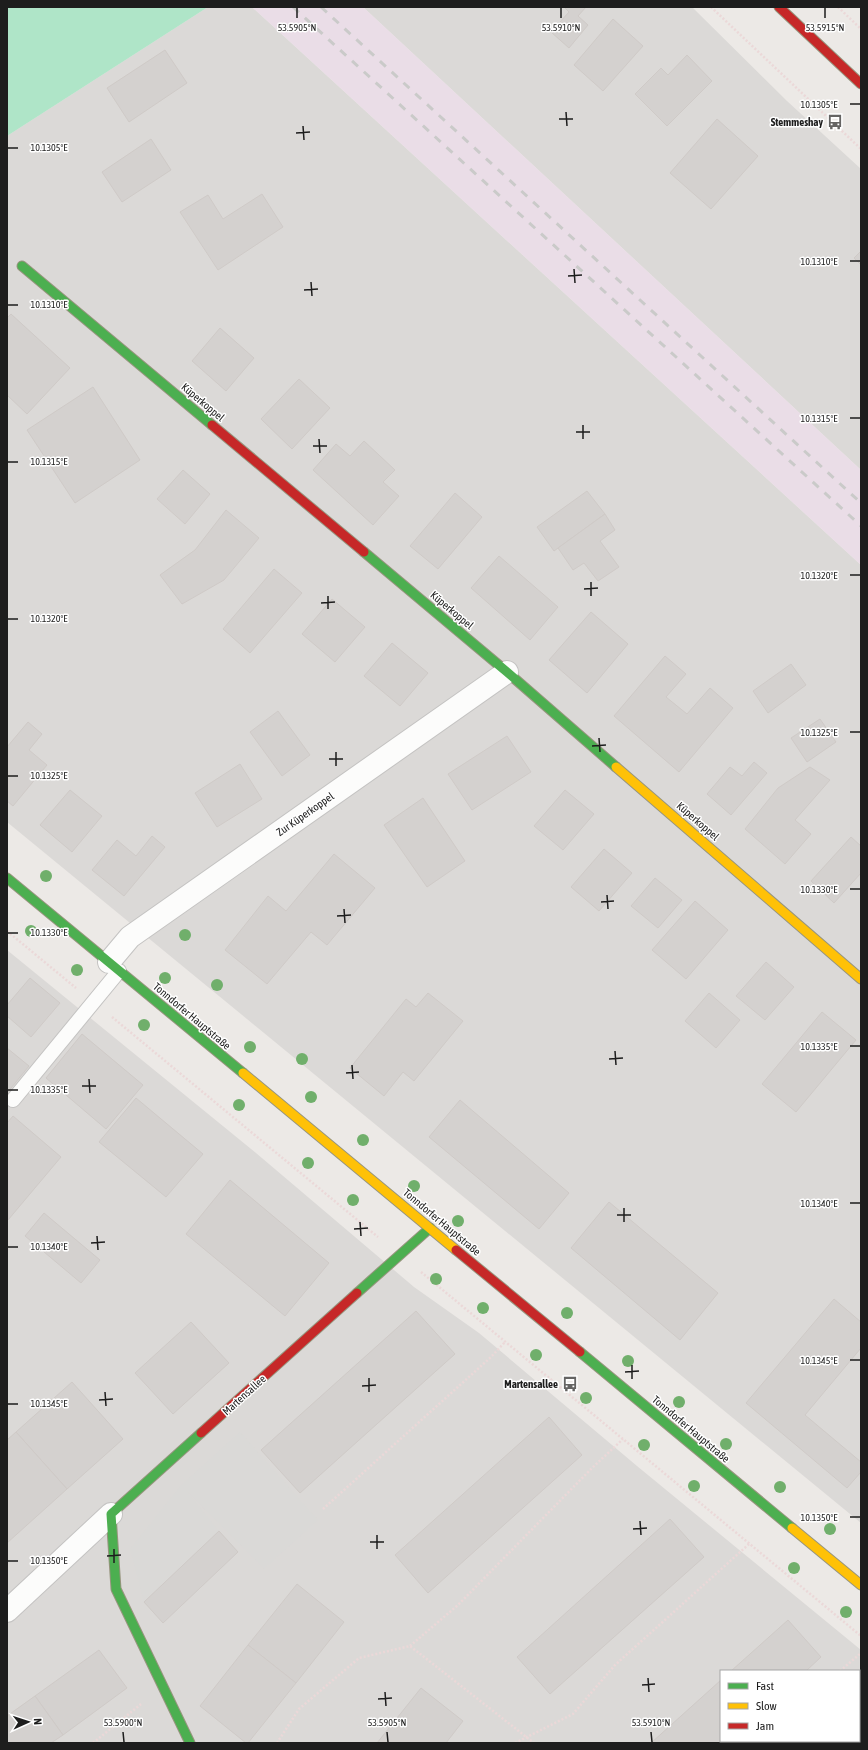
<svg xmlns="http://www.w3.org/2000/svg" width="868" height="1750" viewBox="0 0 868 1750" font-family="'Asap Condensed',sans-serif">
<style>
.residential{fill:#dbd9d7;fill-rule:evenodd}
.industrial{fill:#eadde7}
.pitch{fill:#afe5c8}
.parking{fill:#dad9d7}
.building{fill:#d4d1cf;stroke:#cfcac7}
.lines{fill:none;stroke-linecap:round;stroke-linejoin:round}
.lane-casing{stroke:#c4c3c2;stroke-width:16}
.street-casing{stroke:#c4c3c2;stroke-width:24}
.fast-casing{stroke:#97957e;stroke-width:11}
.slow-casing{stroke:#97957e;stroke-width:11}
.jam-casing{stroke:#97957e;stroke-width:11}
.path{stroke:#ebd8d8;stroke-width:2.5;stroke-dasharray:2 2;stroke-linecap:butt}
.lane{stroke:#fcfcfb;stroke-width:14}
.street{stroke:#fcfcfb;stroke-width:22}
.fast{stroke:#4caf50;stroke-width:9}
.slow{stroke:#ffc107;stroke-width:9}
.jam{stroke:#c62828;stroke-width:9}
.rail{stroke:#cacac9;stroke-width:3;stroke-dasharray:8 8;stroke-linecap:butt}
.tree{fill:#70af6b}
.ticks{fill:none;stroke:#1d1d1d;stroke-width:1.5}
.labels{text-anchor:middle;dominant-baseline:central;stroke-width:3;stroke-linejoin:round;paint-order:stroke}
.poi-label{font-size:11px;font-weight:bold;fill:#1d1d1d;stroke:#fff;text-anchor:end}
.street-label{font-size:11px;fill:#1d1d1d;stroke:#fff}
.ticks-label{font-size:10px;text-anchor:middle;fill:#1d1d1d;stroke:#fff;stroke-width:3;stroke-linejoin:round;paint-order:stroke}
</style>
<rect width="100%" height="100%" fill="#ece9e6"/>
<!-- residential -->
<g class="residential">
<path d="M208,7H252L861,565V1523L7,822V136Z"/>
<path d="M363,7H692L787,101L861,169V470Z"/>
<path d="M7,950L256,1153L414,1287L479,1333L637,1466L861,1650V1743H7ZM721,1671H859V1741H721Z"/>
</g>
<!-- industrial -->
<path class="industrial" d="M252,7H363L861,470V565Z"/>
<!-- pitch -->
<path class="pitch" d="M7,7H208L7,136Z"/>
<!-- parking -->
<path class="parking" d="M240,1432L318,1520L264,1569L186,1490L219,1531L144,1602L130,1549L181,1485Z"/>
<!-- building -->
<g class="building">
<path d="M564,7H586L578,16L588,25L569,48L551,32L569,12Z"/>
<path d="M613,19L643,46L603,91L574,65Z"/>
<path d="M165,50L187,83L129,122L107,88Z"/>
<path d="M687,55L712,81L667,126L635,94L661,68L668,75Z"/>
<path d="M717,119L758,156L711,209L670,173Z"/>
<path d="M151,139L171,170L122,202L102,172Z"/>
<path d="M262,194L283,227L218,270L180,212L208,195L223,219Z"/>
<path d="M861,251V265L854,258Z"/>
<path d="M11,314L70,368L27,414L7,395V318Z"/>
<path d="M220,328L254,358L226,391L192,361Z"/>
<path d="M299,379L330,408L292,449L261,419Z"/>
<path d="M93,387L140,460L75,503L27,430Z"/>
<path d="M364,441L395,470L383,482L399,496L373,525L313,470L336,444L350,456Z"/>
<path d="M183,470L210,494L185,524L157,499Z"/>
<path d="M587,491L605,514L554,551L537,527Z"/>
<path d="M455,493L482,517L438,569L410,546Z"/>
<path d="M226,510L259,538L224,580L182,604L160,575L195,550Z"/>
<path d="M605,514L615,530L600,541L619,567L598,581L584,563L573,570L558,548Z"/>
<path d="M499,556L558,607L530,640L471,588Z"/>
<path d="M274,569L302,593L250,653L223,629Z"/>
<path d="M332,599L365,627L335,662L302,634Z"/>
<path d="M591,612L628,644L587,693L549,660Z"/>
<path d="M392,643L428,673L400,706L364,676Z"/>
<path d="M665,656L686,674L666,697L687,714L710,688L733,708L679,772L614,716Z"/>
<path d="M791,664L806,685L768,713L753,691Z"/>
<path d="M278,711L310,755L282,776L250,732Z"/>
<path d="M820,719L836,742L807,762L791,738Z"/>
<path d="M28,722L42,734L29,750L47,765L13,806L7,801V747Z"/>
<path d="M507,736L531,772L472,810L448,774Z"/>
<path d="M754,762L767,773L731,815L707,794L730,767L742,776Z"/>
<path d="M240,764L262,799L217,827L195,793Z"/>
<path d="M810,767L830,780L795,820L811,834L785,864L745,829L778,788Z"/>
<path d="M70,790L102,816L72,852L40,825Z"/>
<path d="M565,790L594,814L563,850L534,826Z"/>
<path d="M423,798L465,861L427,887L384,825Z"/>
<path d="M152,836L165,847L124,896L92,870L117,840L136,856Z"/>
<path d="M851,837L861,846V873L834,903L811,881Z"/>
<path d="M604,849L632,873L599,911L571,887Z"/>
<path d="M334,854L375,888L327,945L311,932L267,984L225,950L268,896L286,911Z"/>
<path d="M655,878L682,900L658,928L631,906Z"/>
<path d="M695,901L728,930L686,979L652,950Z"/>
<path d="M766,962L794,987L765,1020L736,996Z"/>
<path d="M30,978L60,1003L31,1037L7,1016V1005Z"/>
<path d="M428,993L463,1021L414,1081L403,1072L384,1096L350,1068L406,999L416,1007Z"/>
<path d="M709,993L740,1020L716,1048L685,1021Z"/>
<path d="M822,1012L856,1040L796,1112L762,1084Z"/>
<path d="M82,1034L143,1085L106,1129L46,1078Z"/>
<path d="M7,1048L29,1066L7,1093Z"/>
<path d="M136,1098L203,1154L166,1197L99,1142Z"/>
<path d="M460,1100L569,1193L539,1229L429,1137Z"/>
<path d="M13,1116L61,1157L8,1220L7,1123Z"/>
<path d="M230,1180L329,1263L285,1316L186,1234Z"/>
<path d="M609,1202L718,1293L680,1340L571,1248Z"/>
<path d="M44,1213L100,1260L81,1283L25,1236Z"/>
<path d="M834,1299L861,1322V1348L805,1415L861,1462V1472L847,1488L746,1403Z"/>
<path d="M416,1311L455,1354L300,1493L261,1450Z"/>
<path d="M191,1322L229,1363L173,1414L135,1373Z"/>
<path d="M72,1382L123,1439L67,1489L16,1432Z"/>
<path d="M549,1417L582,1455L428,1593L395,1555Z"/>
<path d="M16,1432L67,1489L7,1543V1440Z"/>
<path d="M670,1519L704,1557L550,1694L517,1657Z"/>
<path d="M219,1531L238,1552L163,1623L144,1602Z"/>
<path d="M297,1584L344,1622L296,1683L248,1645Z"/>
<path d="M788,1620L821,1657L806,1671H731Z"/>
<path d="M248,1645L296,1683L248,1743H246L200,1706Z"/>
<path d="M99,1650L127,1688L63,1735L35,1696Z"/>
<path d="M721,1680V1741H728L726,1743H651Z"/>
<path d="M421,1688L463,1721L446,1743H377Z"/>
<path d="M35,1696L63,1735L51,1743H7V1716Z"/>
</g>
<g class="lines">
<defs>
<path id="lane" d="M13,1100L119,971"/>
<g id="street">
<path d="M109,962L130,937L507,672"/>
<path d="M7,1611L111,1514"/>
</g>
<g id="fast">
<path d="M22,266L212,425"/>
<path d="M364,552L507,672L616,767"/>
<path d="M7,878L243,1073"/>
<path d="M357,1293L430,1228"/>
<path d="M580,1352L792,1528"/>
<path d="M190,1743L116,1589L111,1514L201,1433"/>
</g>
<g id="slow">
<path d="M616,767L861,979"/>
<path d="M243,1073L456,1250"/>
<path d="M792,1528L861,1585"/>
</g>
<g id="jam">
<path d="M779,7L861,84"/>
<path d="M212,425L364,552"/>
<path d="M456,1250L580,1352"/>
<path d="M201,1433L357,1293"/>
</g>
</defs>
<!-- lane casing -->
<use href="#lane" class="lane-casing"/>
<!-- street casing -->
<use href="#street" class="street-casing"/>
<!-- fast casing -->
<use href="#fast" class="fast-casing"/>
<!-- slow casing -->
<use href="#slow" class="slow-casing"/>
<!-- jam casing -->
<use href="#jam" class="jam-casing"/>
<!-- path -->
<g class="path">
<path d="M711,7L861,149"/>
<path d="M838,7L861,29"/>
<path d="M7,931L76,988"/>
<path d="M112,1017L378,1237"/>
<path d="M421,1272L861,1636"/>
<path d="M323,1509L491,1357L505,1342"/>
<path d="M410,1646L458,1605L592,1468L623,1439"/>
<path d="M840,1671L861,1653"/>
<path d="M859,1699L861,1698"/>
<path d="M93,1743L141,1704"/>
<path d="M277,1743L299,1709L359,1658L410,1646L534,1743"/>
<path d="M515,1743L573,1714L615,1665L749,1544"/>
<path d="M756,1743L758,1741"/>
<path d="M806,1743L809,1741"/>
</g>
<!-- lane -->
<use href="#lane" class="lane"/>
<!-- street -->
<use href="#street" class="street"/>
<!-- fast -->
<use href="#fast" class="fast"/>
<!-- slow -->
<use href="#slow" class="slow"/>
<!-- jam -->
<use href="#jam" class="jam"/>
<!-- rail -->
<g class="rail">
<path d="M293,7L861,526"/>
<path d="M321,7L861,503"/>
</g>
</g>
<!-- trees -->
<g class="tree">
<circle cx="46" cy="876" r="6"/>
<circle cx="31" cy="931" r="6"/>
<circle cx="185" cy="935" r="6"/>
<circle cx="77" cy="970" r="6"/>
<circle cx="165" cy="978" r="6"/>
<circle cx="217" cy="985" r="6"/>
<circle cx="144" cy="1025" r="6"/>
<circle cx="250" cy="1047" r="6"/>
<circle cx="302" cy="1059" r="6"/>
<circle cx="311" cy="1097" r="6"/>
<circle cx="239" cy="1105" r="6"/>
<circle cx="363" cy="1140" r="6"/>
<circle cx="308" cy="1163" r="6"/>
<circle cx="414" cy="1186" r="6"/>
<circle cx="353" cy="1200" r="6"/>
<circle cx="458" cy="1221" r="6"/>
<circle cx="436" cy="1279" r="6"/>
<circle cx="483" cy="1308" r="6"/>
<circle cx="567" cy="1313" r="6"/>
<circle cx="536" cy="1355" r="6"/>
<circle cx="628" cy="1361" r="6"/>
<circle cx="586" cy="1398" r="6"/>
<circle cx="679" cy="1402" r="6"/>
<circle cx="726" cy="1444" r="6"/>
<circle cx="644" cy="1445" r="6"/>
<circle cx="694" cy="1486" r="6"/>
<circle cx="780" cy="1487" r="6"/>
<circle cx="830" cy="1529" r="6"/>
<circle cx="794" cy="1568" r="6"/>
<circle cx="846" cy="1612" r="6"/>
</g>
<!-- ticks -->
<path class="ticks" d="M297,8V18M561,8V18M825,8V18M850,104H860M566,112L567,126M559,119H573M303,126L304,140M296,133L310,132M8,148H18M850,261H860M574,269L575,283M568,276L582,275M311,282L312,296M304,290L318,289M8,305H18M850,418H860M583,425V439M576,432H590M319,439L320,453M313,446H327M8,462H18M850,575H860M591,582V596M584,589L598,588M328,596V609M321,603L335,602M8,619H18M850,732H860M599,738L600,752M592,746L606,745M336,752V766M329,759H343M8,776H18M850,889H860M607,895L608,909M601,902L614,901M344,909L345,923M337,916L351,915M8,933H18M850,1046H860M615,1051L616,1065M609,1059L623,1058M352,1065L353,1079M346,1073L359,1072M89,1079L90,1093M82,1086H96M8,1090H18M850,1203H860M624,1208V1222M617,1215H631M360,1222L361,1236M354,1229L368,1228M97,1236L98,1250M91,1243L105,1242M8,1247H18M850,1360H860M632,1365V1379M625,1372L639,1371M369,1378V1392M362,1386L376,1385M105,1392L106,1406M99,1400L113,1399M8,1404H18M850,1517H860M640,1521L641,1535M633,1529L647,1528M377,1535V1549M370,1542H384M114,1549V1563M107,1556L121,1555M8,1561H18M648,1678L649,1692M642,1685L655,1684M385,1692L386,1706M378,1699L392,1698M123,1732L124,1742M387,1732L388,1742M651,1732L652,1742"/>
<!-- icons -->
<defs>
<symbol id="bus-bare" viewBox="-9 -9 18 18"><path d="M-5-6H5V4H4V6H2V4H-2V6H-4V4H-5ZM-3.5-4V0h7V-4ZM-3.5 1.2v1.5H-2V1.2ZM2 1.2v1.5H3.5V1.2Z" fill="#656463" stroke="#fff" stroke-width="2.5" paint-order="stroke"/></symbol>
</defs>
<g fill-rule="evenodd">
<use href="#bus-bare" x="824" y="111" width="22" height="22"/>
<use href="#bus-bare" x="559" y="1373" width="22" height="22"/>
</g>
<g class="labels">
<!-- poi labels -->
<g class="poi-label">
<text x="823" y="122">Stemmeshay</text>
<text x="558" y="1384">Martensallee</text>
</g>
<!-- street labels -->
<g class="street-label">
<text transform="translate(203 402) rotate(40)">Küperkoppel</text>
<text transform="translate(452 610) rotate(40)">Küperkoppel</text>
<text transform="translate(305 814) rotate(-35)">Zur Küperkoppel</text>
<text transform="translate(698 821) rotate(41)">Küperkoppel</text>
<text transform="translate(192 1016) rotate(40)">Tonndorfer Hauptstraße</text>
<text transform="translate(442 1222) rotate(40)">Tonndorfer Hauptstraße</text>
<text transform="translate(244 1395) rotate(-42)">Martensallee</text>
<text transform="translate(691 1429) rotate(40)">Tonndorfer Hauptstraße</text>
</g>
</g>
<g class="ticks-label">
<text x="297" y="31">53.5905°N</text>
<text x="561" y="31">53.5910°N</text>
<text x="825" y="31">53.5915°N</text>
<text x="819" y="108">10.1305°E</text>
<text x="49" y="151">10.1305°E</text>
<text x="819" y="265">10.1310°E</text>
<text x="49" y="308">10.1310°E</text>
<text x="819" y="422">10.1315°E</text>
<text x="49" y="465">10.1315°E</text>
<text x="819" y="579">10.1320°E</text>
<text x="49" y="622">10.1320°E</text>
<text x="819" y="736">10.1325°E</text>
<text x="49" y="779">10.1325°E</text>
<text x="819" y="893">10.1330°E</text>
<text x="49" y="936">10.1330°E</text>
<text x="819" y="1050">10.1335°E</text>
<text x="49" y="1093">10.1335°E</text>
<text x="819" y="1207">10.1340°E</text>
<text x="49" y="1250">10.1340°E</text>
<text x="819" y="1364">10.1345°E</text>
<text x="49" y="1407">10.1345°E</text>
<text x="819" y="1521">10.1350°E</text>
<text x="49" y="1564">10.1350°E</text>
<text x="123" y="1726">53.5900°N</text>
<text x="387" y="1726">53.5905°N</text>
<text x="651" y="1726">53.5910°N</text>
</g>
<!-- border -->
<rect width="868" height="1750" fill="none" stroke="#1d1d1d" stroke-width="16"/>
<!-- legend -->
<rect x="720" y="1670" width="140" height="72" fill="#ffffff" stroke="#a5a5a5"/>
<rect x="728" y="1683" width="20" height="6" fill="#4caf50" stroke="#a5a5a5"/>
<text x="756" y="1690" font-size="12" fill="#1d1d1d">Fast</text>
<rect x="728" y="1703" width="20" height="6" fill="#ffc107" stroke="#a5a5a5"/>
<text x="756" y="1710" font-size="12" fill="#1d1d1d">Slow</text>
<rect x="728" y="1723" width="20" height="6" fill="#c62828" stroke="#a5a5a5"/>
<text x="756" y="1730" font-size="12" fill="#1d1d1d">Jam</text>
<!-- north arrow -->
<g transform="translate(28 1722) rotate(87)" stroke="#ffffff" stroke-width="3" paint-order="stroke">
<path d="M0-3L7 15L0 10L-7 15Z" fill="#1d1d1d"/>
<text y="-6" font-size="11" font-weight="bold" text-anchor="middle" fill="#1d1d1d">N</text>
</g>
</svg>
